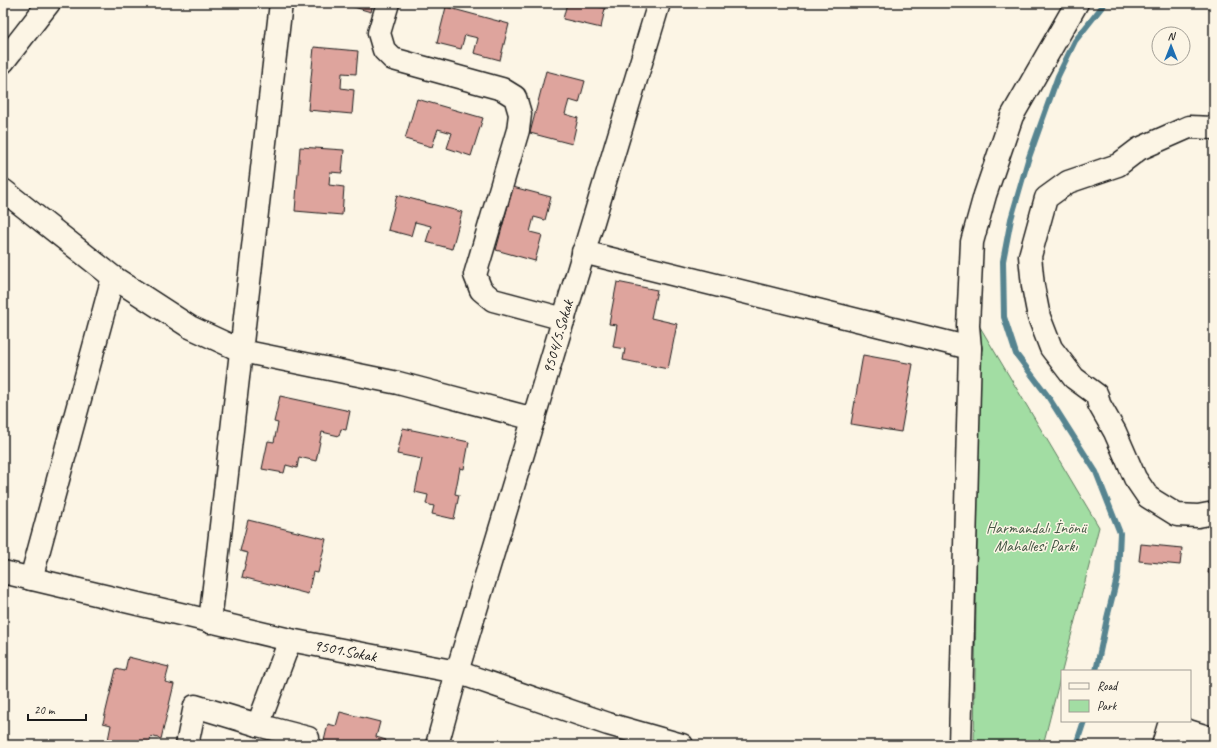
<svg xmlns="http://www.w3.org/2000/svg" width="1217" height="748" viewBox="0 0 1217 748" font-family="Caveat,sans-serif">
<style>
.green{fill:#a2dda3;stroke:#5f7c60}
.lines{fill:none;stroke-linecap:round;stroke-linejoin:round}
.stream{stroke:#578490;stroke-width:6}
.building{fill:#dea49d;stroke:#1c1c1c}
.minor-casing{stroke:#1c1c1c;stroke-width:25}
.minor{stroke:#fcf5e5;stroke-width:22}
.labels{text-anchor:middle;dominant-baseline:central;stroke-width:3;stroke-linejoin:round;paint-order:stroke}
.street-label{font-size:16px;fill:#1c1c1c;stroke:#fcf5e5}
.park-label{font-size:16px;fill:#445644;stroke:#fcf5e5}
</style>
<rect width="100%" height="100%" fill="#fcf5e5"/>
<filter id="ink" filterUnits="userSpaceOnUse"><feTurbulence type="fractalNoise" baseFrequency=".025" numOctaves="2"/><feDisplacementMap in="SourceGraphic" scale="8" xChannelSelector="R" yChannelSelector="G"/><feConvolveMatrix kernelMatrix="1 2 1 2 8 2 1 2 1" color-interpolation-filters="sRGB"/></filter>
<g filter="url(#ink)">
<!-- green -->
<path class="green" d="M980,327L1099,527L1043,745H974Z"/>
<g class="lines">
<!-- stream -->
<g class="stream">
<path d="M1096,671L1107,618L1118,574L1120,533L1096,472L1047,395L1016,354L1004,317L1003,261L1011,219L1028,160L1058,76L1075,41L1105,3"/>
<path d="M1076,745L1084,721"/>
</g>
</g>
<!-- building -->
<g class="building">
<path d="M340,3H373L371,12Z"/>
<path d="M567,3H597L596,6L605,8L601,28L563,19Z"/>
<path d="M446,7L509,24L500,60L474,53L478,38L465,35L461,49L437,43Z"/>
<path d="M314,47L358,51L356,74L342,73L341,88L354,90L352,114L308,110Z"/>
<path d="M546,71L585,81L579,103L569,100L565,114L578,118L572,144L530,133Z"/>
<path d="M417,99L483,118L471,156L447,148L452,133L438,129L432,147L405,139Z"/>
<path d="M300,147L344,150L342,173L330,172L329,185L344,187L342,215L295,211Z"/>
<path d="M513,187L551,197L545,220L534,217L530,232L542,235L535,261L496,250Z"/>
<path d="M397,195L462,212L452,249L426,242L431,226L415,222L411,236L388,230Z"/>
<path d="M3,225L7,226L3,242Z"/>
<path d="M617,282L657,290L651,318L677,324L668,369L623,360L625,349L613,347L617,325L609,324Z"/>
<path d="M863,355L913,364L901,432L851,424Z"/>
<path d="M280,396L350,411L346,430L341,429L339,436L322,432L316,461L299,457L297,468L286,465L284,473L262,469L268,441L274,442L278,423L274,422Z"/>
<path d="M403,428L469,442L464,469L460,468L455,494L459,495L454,519L432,514L434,506L426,504L428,495L415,492L422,459L397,454Z"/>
<path d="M248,520L326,539L318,573L313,572L308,594L242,577L248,553L240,551Z"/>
<path d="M1141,544L1182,548L1180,565L1139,561Z"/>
<path d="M1211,553H1214V574L1208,573Z"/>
<path d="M128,657L169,667L165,682L174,684L161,739L151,736L149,745H127L108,740L111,725L103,723L116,669L125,671Z"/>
<path d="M340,712L380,722L376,737L386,740L384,745H323L328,724L336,726Z"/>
<path d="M469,741L484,745H468Z"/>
</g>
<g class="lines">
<defs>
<g id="minor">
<path d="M388,3L379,33L384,50L393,59L502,89L515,97L520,114L518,130L475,275L481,290L493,300L564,319"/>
<path d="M3,62L49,3"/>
<path d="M1214,128L1189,127L1139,149L1118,165L1068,182L1046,198L1030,256L1033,286L1039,317L1051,348L1074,378L1097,395L1099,404L1115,432L1135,478L1148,497L1177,515L1198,516L1214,513"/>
<path d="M3,190L113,277L190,327L242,351L398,383L534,419"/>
<path d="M583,252L970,348"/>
<path d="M3,572L290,640L457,672L608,724L682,745"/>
<path d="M31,579L113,277"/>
<path d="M210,622L281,3"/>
<path d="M258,725L308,738"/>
<path d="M187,745L195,706L258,725L290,640"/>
<path d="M437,745L457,672L659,3"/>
<path d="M960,745L970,348L968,326L972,242L985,195L1012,116L1077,3"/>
<path d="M1163,745L1169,725L1214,739"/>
</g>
</defs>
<!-- minor casing -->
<use href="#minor" class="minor-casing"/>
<!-- minor -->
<use href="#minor" class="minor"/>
</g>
</g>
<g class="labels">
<!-- street labels -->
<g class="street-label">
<text transform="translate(558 337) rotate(-74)">9504/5.Sokak</text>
<text transform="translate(345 651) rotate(11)">9501.Sokak</text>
</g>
<!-- park labels -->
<g class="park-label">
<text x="1036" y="528">Harmandalı İnönü<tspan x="1036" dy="18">Mahallesi Parkı</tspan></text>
</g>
</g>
<!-- margin -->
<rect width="1217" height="748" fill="none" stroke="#fcf5e5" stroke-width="16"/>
<rect x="8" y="8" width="1201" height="732" fill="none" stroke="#1c1c1c" stroke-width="1.5" filter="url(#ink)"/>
<!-- legend -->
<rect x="1061" y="670" width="130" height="52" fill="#fcf5e5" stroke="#a29e95"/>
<rect x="1069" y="683" width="20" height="6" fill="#fcf5e5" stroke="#a29e95"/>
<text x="1097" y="690" font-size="12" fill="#1c1c1c">Road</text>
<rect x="1069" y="700" width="20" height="12" fill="#a2dda3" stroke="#a29e95"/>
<text x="1097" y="710" font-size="12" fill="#1c1c1c">Park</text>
<!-- north arrow -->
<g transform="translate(1171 46)"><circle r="19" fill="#fcf5e5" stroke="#a29e95"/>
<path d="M0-3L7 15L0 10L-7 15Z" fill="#1f6fb2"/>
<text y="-6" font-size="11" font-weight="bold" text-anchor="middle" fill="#1c1c1c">N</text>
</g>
<!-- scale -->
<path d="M28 714v6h58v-6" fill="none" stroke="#1c1c1c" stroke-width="2"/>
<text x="34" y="714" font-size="12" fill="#1c1c1c" stroke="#fcf5e5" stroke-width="3" paint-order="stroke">20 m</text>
</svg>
